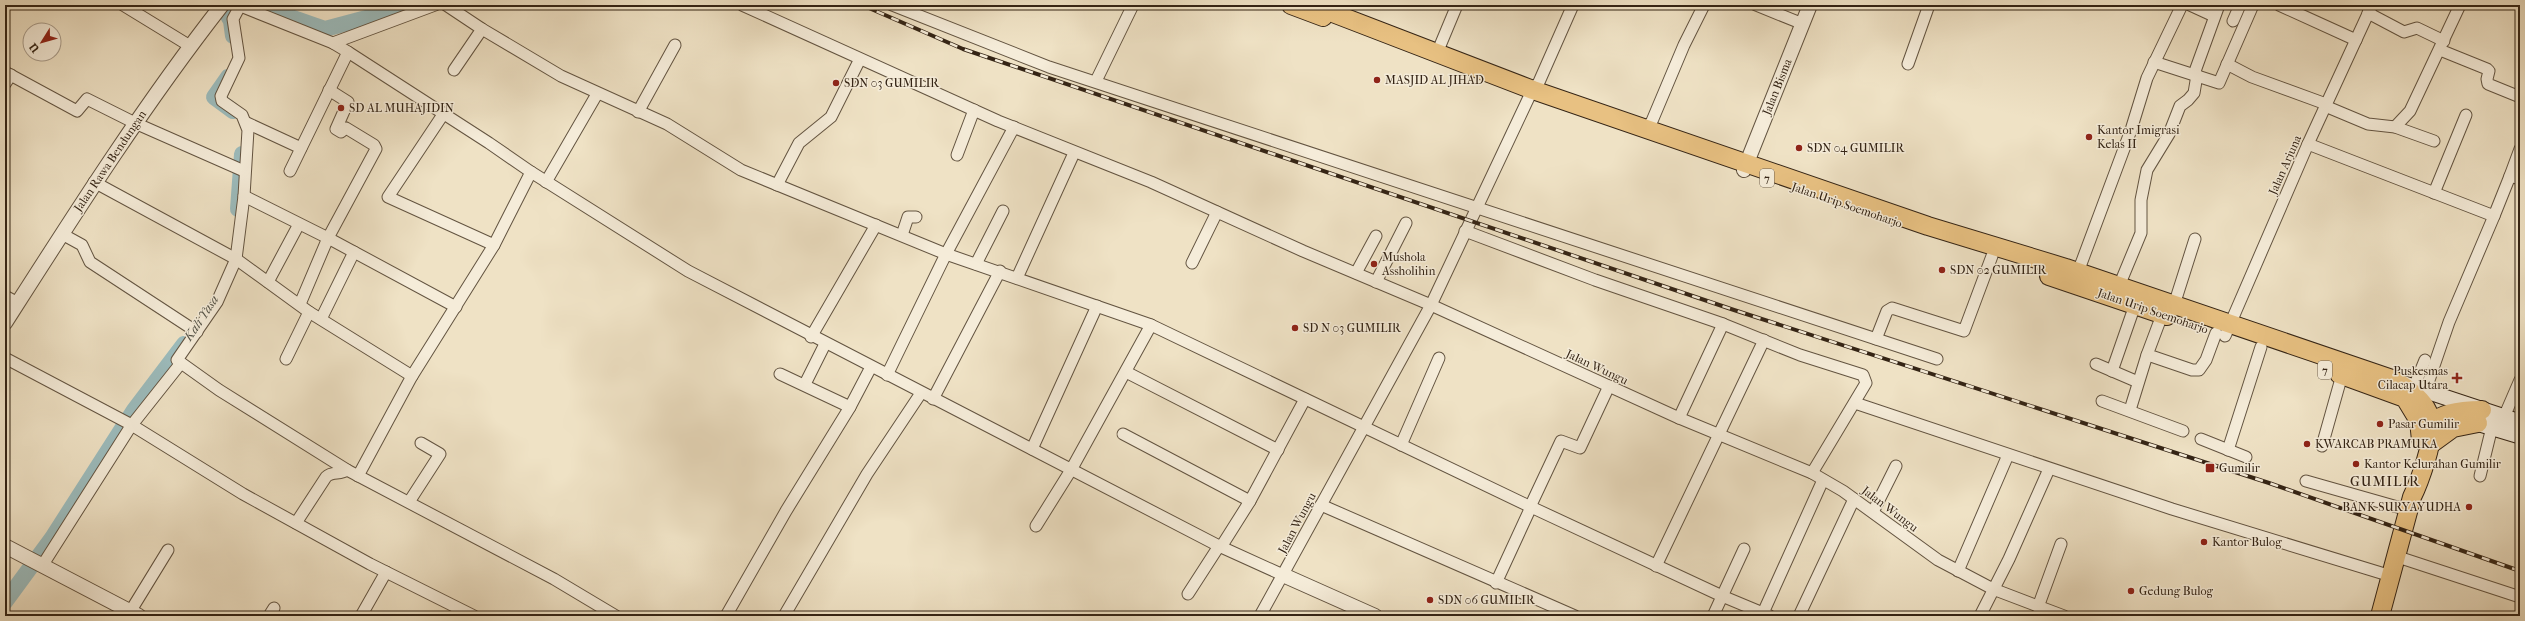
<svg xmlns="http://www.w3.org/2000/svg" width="2525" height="621" viewBox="0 0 2525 621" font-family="'IM FELL French Canon',serif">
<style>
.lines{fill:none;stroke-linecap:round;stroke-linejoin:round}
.river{stroke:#9cbcbd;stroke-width:16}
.minor-casing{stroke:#635441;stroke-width:13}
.tertiary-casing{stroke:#635441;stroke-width:16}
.secondary-casing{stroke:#342415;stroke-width:17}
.trunk-casing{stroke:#342415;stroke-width:20}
.minor{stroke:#f5ecd9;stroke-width:11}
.tertiary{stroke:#f5ecd9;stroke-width:14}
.secondary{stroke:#f5ecd9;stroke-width:15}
.trunk{stroke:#e8c182;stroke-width:18}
.rail-casing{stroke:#342415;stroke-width:4}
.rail{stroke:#f5ecd9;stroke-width:2.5;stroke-dasharray:8;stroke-linecap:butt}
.poi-dot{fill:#8f2418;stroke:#f5ecd9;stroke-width:1.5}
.labels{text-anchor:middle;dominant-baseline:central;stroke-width:3;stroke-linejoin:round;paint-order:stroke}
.shield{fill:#f5ecd9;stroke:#6e6050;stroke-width:1}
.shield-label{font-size:11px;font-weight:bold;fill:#342415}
.poi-label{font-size:12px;fill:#342415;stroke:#f5ecd9;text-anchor:start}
.street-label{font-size:12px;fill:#342415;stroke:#f5ecd9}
.water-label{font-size:13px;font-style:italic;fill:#535247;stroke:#f5ecd9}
.quarter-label{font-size:14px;letter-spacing:1px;fill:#342415;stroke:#f5ecd9}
</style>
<rect width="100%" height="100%" fill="#efe2c5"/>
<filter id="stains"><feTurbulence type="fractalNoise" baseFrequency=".005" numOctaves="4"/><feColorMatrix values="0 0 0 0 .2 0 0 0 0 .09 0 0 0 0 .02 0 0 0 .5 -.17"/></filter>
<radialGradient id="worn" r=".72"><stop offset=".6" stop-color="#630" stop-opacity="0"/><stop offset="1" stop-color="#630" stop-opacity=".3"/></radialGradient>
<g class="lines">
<!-- river -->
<g class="river">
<path d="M231,5L227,14L231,21L233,36"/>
<path d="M256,5L325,29L415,5"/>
<path d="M228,77L214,97L233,111"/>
<path d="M238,209L242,154"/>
<path d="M5,602L52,538L134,410L184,344"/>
</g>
<defs>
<g id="minor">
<path d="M123,5L190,46"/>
<path d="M238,5L333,43L348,52L489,143L531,172L688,271L1219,546L1283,575"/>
<path d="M446,5L482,29L561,76L667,124L741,170L946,254L1151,325L1071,470L1036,526"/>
<path d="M742,5L998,121L1151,182L1303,251L1431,305L1679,418L1812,473L1843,491L1938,560L1993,589L2064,616"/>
<path d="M892,5L1049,67L1937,359"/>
<path d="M1756,5L1803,24"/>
<path d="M2190,5L2214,16"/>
<path d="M2279,5L2356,40"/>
<path d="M240,6L233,19L239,58L221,96L222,101L242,115L248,130L244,196L236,259L217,302L177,360L219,390L347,470"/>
<path d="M2368,13L2404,32L2417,28L2444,41"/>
<path d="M2233,21L2240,5"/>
<path d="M333,43L435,5"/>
<path d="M2440,50L2487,69L2489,71L2487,79L2488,84L2520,97"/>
<path d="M1437,53L1457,5"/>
<path d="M2154,62L2219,83L2253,5"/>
<path d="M1908,64L1929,5"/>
<path d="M2227,64L2252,77L2326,104"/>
<path d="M454,70L482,29"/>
<path d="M5,72L77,111L87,99L135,123L244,171"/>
<path d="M2194,74L2219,5"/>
<path d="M1096,81L1133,5"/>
<path d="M5,84L11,75"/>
<path d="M1533,90L1539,82L1573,5"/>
<path d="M2325,106L2368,124L2395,127L2434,141"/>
<path d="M638,112L675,45"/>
<path d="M444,113L388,197L494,245"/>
<path d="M247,123L301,148"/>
<path d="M2395,127L2410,111L2460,5"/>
<path d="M1646,129L1652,121L1684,45L1704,5"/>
<path d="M2308,144L2494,216L2510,176L2520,179"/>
<path d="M957,155L974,110"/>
<path d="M290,171L348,52"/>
<path d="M2510,176L2520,149"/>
<path d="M94,182L236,259L309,312L412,376"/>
<path d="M546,182L597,94"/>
<path d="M777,185L799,143L831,117L860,59"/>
<path d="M2434,193L2466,115"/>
<path d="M244,196L328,238L456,307"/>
<path d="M1465,231L1595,280L1723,324L1800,355L1863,375L1866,383L1812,473"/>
<path d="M62,234L82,245L90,262L197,332"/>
<path d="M902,235L908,217H916"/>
<path d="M1192,263L1217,212"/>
<path d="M976,264L1003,211"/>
<path d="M2078,272L2131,130L2147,78L2182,5"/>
<path d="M1356,273L1376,236"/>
<path d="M1017,278L1074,153"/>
<path d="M268,282L299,224"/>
<path d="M1376,282L1406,223"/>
<path d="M2119,286L2141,233V200L2147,170L2169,134L2180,106L2188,100L2194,93L2197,75"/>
<path d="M5,296L18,303"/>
<path d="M300,304L328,238L376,149L374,145L346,128L341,132L336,129L348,102L329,90"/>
<path d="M2174,305L2195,239"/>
<path d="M2162,315L2147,355L2151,356L2192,370H2199L2206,360L2216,333"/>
<path d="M321,319L354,252"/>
<path d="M1151,325L1531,507L1722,596L1770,616"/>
<path d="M2225,336L2308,144L2372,5"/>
<path d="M811,337L876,225"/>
<path d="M1876,339L1887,311L1892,308L1964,331L1992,256"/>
<path d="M5,358L130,424L243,494L370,564L474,616"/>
<path d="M286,359L309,312"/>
<path d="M2096,364L2138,382"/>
<path d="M2112,371L2135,305"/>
<path d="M1126,372L1278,450"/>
<path d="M887,375L946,254L1014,127"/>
<path d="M805,384L825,344"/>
<path d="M2414,387L2425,360"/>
<path d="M2425,392L2449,322L2494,216"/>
<path d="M933,399L1000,271"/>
<path d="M2102,401L2183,431"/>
<path d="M1855,403L2172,509L2391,576"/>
<path d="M850,407L871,367"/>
<path d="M2130,410L2147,355"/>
<path d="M2504,417L2520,380"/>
<path d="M1679,418L1723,324"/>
<path d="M1123,434L1250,501"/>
<path d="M2201,439L2246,457"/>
<path d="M1401,445L1439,358"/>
<path d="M2322,446L2342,375"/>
<path d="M1032,449L1097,306"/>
<path d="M2228,450L2261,347"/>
<path d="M358,476L412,376L494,245L531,172"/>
<path d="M2480,476L2492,427"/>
<path d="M2306,481L2408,510"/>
<path d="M409,502L440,454L421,443"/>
<path d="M1321,505L1575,616"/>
<path d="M1530,507L1561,441L1580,448L1609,386"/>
<path d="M1873,512L1896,466"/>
<path d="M296,523L326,477C332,471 340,475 347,470L554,579L616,616"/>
<path d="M1221,547L1250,501L1305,399"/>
<path d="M2398,557L2520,597"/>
<path d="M42,566L131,426L181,363"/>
<path d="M1656,566L1764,340"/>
<path d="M1958,571L2008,455"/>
<path d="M1496,583L1531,507"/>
<path d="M1188,594L1219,546"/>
<path d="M2038,607L2061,544"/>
<path d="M130,612L168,550"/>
<path d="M1763,613L1823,480"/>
<path d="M269,616L274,608"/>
<path d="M361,616L386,572"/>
<path d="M726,616L786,511L850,407L780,374"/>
<path d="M784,616L867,474L921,393"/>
<path d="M1260,616L1431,305L1530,95"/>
<path d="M1713,616L1744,549"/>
<path d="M1799,616L1854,499"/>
<path d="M1980,616L2009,559L2049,469"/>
</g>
<g id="tertiary">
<path d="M1744,170L1810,5"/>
<path d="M5,323C74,215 143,106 222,5"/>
<path d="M5,546L139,616"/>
<path d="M1283,575L1375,616"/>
</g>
<g id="secondary">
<path d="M2405,384L2520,422"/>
<path d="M2467,420L2520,436"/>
</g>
<g id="trunk">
<path d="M1291,5L1323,17"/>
<path d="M1312,5L1533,90L1928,226L2066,268L2392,379C2429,400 2439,418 2426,460C2422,473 2418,485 2412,497L2380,616"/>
<path d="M2049,276L2167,316"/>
<path d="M2339,374L2405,398L2419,421L2421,440"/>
<path d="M2425,432C2435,412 2462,410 2482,410"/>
<path d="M2431,444L2453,428L2478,423"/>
</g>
</defs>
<!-- minor casing -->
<use href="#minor" class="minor-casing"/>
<!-- tertiary casing -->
<use href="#tertiary" class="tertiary-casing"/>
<!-- secondary casing -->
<use href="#secondary" class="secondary-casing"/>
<!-- trunk casing -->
<use href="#trunk" class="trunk-casing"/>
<!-- minor -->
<use href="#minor" class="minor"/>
<!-- tertiary -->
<use href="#tertiary" class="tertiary"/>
<!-- secondary -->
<use href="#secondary" class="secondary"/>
<!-- trunk -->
<use href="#trunk" class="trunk"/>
<defs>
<path id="rail" d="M862,5L963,49L1734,310L2269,483L2520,571"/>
</defs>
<!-- rail casing -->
<use href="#rail" class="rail-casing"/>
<!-- rail -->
<use href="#rail" class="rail"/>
</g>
<!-- markers -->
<g class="poi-dot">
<circle cx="1377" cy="80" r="4"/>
<circle cx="836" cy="83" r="4"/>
<circle cx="341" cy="108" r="4"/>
<circle cx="2089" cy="137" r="4"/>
<circle cx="1799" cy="148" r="4"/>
<circle cx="1374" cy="264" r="4"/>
<circle cx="1942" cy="270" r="4"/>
<circle cx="1295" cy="328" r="4"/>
<path d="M2455 372h4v4h4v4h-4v4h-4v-4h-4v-4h4z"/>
<circle cx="2380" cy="424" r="4"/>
<circle cx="2307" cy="444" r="4"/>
<circle cx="2356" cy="464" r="4"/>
<rect x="2205" y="463" width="10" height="10" rx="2"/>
<circle cx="2469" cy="507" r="4"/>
<circle cx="2204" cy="542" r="4"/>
<circle cx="2131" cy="591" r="4"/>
<circle cx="1430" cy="600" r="4"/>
</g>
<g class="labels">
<!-- shield labels -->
<g class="shield">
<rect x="1760" y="169" width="14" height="18" rx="3"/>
<rect x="2318" y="361" width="14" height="18" rx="3"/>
</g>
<g class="shield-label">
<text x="1767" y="178">7</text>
<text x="2325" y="370">7</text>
</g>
<!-- poi labels -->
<g class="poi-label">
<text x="1385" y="80">MASJID AL JIHAD</text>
<text x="844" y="83">SDN 03 GUMILIR</text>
<text x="349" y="108">SD AL MUHAJIDIN</text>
<text x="2097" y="130">Kantor Imigrasi<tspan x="2097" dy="14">Kelas II</tspan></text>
<text x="1807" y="148">SDN 04 GUMILIR</text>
<text x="1382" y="257">Mushola<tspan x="1382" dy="14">Assholihin</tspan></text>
<text x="1950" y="270">SDN 02 GUMILIR</text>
<text x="1303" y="328">SD N 03 GUMILIR</text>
<text x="2448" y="371" text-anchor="end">Puskesmas<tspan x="2448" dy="14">Cilacap Utara</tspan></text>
<text x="2388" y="424">Pasar Gumilir</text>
<text x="2315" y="444">KWARCAB PRAMUKA</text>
<text x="2364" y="464">Kantor Kelurahan Gumilir</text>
<text x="2219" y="468">Gumilir</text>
<text x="2461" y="507" text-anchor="end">BANK SURYAYUDHA</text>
<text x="2212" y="542">Kantor Bulog</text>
<text x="2139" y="591">Gedung Bulog</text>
<text x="1438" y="600">SDN 06 GUMILIR</text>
</g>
<!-- street labels -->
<g class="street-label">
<text transform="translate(1777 87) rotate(-68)">Jalan Bisma</text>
<text transform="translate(110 161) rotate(-56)">Jalan Rawa Bendungan</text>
<text transform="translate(2285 165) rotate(-66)">Jalan Arjuna</text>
<text transform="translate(1847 205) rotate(19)">Jalan Urip Soemoharjo</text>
<text transform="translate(2153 311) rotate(19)">Jalan Urip Soemoharjo</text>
<text transform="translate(1597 367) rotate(25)">Jalan Wungu</text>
<text transform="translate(1890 509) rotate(37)">Jalan Wungu</text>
<text transform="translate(1297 523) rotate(-62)">Jalan Wungu</text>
</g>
<!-- water labels -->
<g class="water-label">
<text transform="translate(201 318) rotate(-56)">Kali Yasa</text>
</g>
<!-- quarter labels -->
<g class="quarter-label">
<text x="2385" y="481">GUMILIR</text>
</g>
</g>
<!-- margin -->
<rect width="2525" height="621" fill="none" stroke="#efe2c5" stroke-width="20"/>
<rect x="6" y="6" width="2513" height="609" fill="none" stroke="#342415" stroke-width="2"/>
<rect x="10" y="10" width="2505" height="601" fill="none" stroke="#342415"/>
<!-- north arrow -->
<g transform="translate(42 42) rotate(233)"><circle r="19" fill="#f5ecd9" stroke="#a89c8b"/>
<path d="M0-3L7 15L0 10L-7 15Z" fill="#8f2418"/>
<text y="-6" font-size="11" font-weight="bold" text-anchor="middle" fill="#342415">U</text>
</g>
<rect width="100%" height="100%" filter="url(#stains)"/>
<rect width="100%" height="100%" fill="url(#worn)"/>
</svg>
